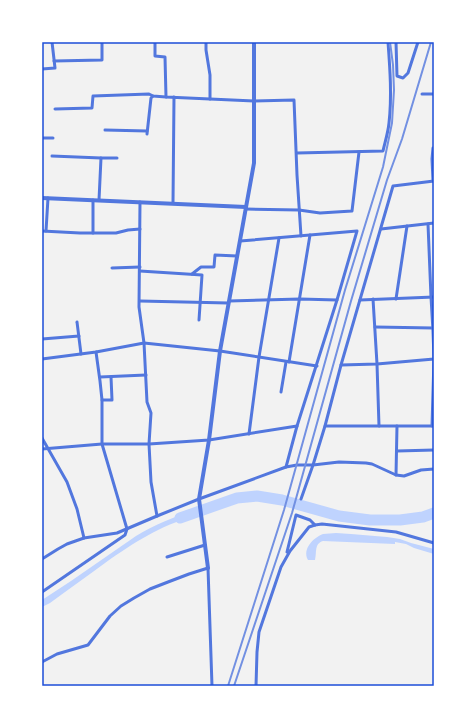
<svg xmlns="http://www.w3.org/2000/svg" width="476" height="728" viewBox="0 0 476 728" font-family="Raleway,sans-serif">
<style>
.water{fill:#bfd3fe}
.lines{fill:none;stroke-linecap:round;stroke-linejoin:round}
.river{stroke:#bfd3fe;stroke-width:11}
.minor{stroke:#5277de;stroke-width:3}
.tertiary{stroke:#5277de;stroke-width:4}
.rail{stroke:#7290e2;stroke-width:2}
.neatline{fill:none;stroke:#1d4ed8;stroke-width:1.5}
</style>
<rect width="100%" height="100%" fill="#f2f2f2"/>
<!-- water -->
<g class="water">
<path d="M194,510L195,516C159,526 135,542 105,563C87,576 68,590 50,603L42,607V600L71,581L136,536C154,525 174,517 194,510Z"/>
<path d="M323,534L336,533L351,534L387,537L400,539L411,543L434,549V554L414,548L406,544L395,542V544L323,541C314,544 317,552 315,560H308C302,549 313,538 323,534Z"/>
</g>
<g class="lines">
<!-- river -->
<path class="river" d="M180,518L237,498L257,496L282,500L339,516L370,520H400L423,517L434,513"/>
<!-- minor -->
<g class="minor">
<path d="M155,42V56L165,57L166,97"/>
<path d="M206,42V50L210,75V99"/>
<path d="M396,42L397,76L403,78L408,73L418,42"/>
<path d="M54,61L102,60V42"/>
<path d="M42,69L55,68L52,42"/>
<path d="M422,94H434"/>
<path d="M55,109L92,108L93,96L149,94L153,96L166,97L254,101L294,100L297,175L301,236"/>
<path d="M105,130L147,131"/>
<path d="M147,134L151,98L153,96"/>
<path d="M42,138H53"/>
<path d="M297,153L383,151C385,142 388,133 389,123C392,96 390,69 388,42"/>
<path d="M52,156L101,158H117"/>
<path d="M433,181L432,159L433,148H434"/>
<path d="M93,200V233"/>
<path d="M99,200L101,158"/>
<path d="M140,202L139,307L144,343L147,402L151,413L149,444L151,482L157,516"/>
<path d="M173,203L174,97"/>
<path d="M246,209L299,210L320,213L352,211L359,152"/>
<path d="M428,224L431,297L433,331L434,359L432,426"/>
<path d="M381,229L434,223"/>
<path d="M42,231L80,233H116L128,230L140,229"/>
<path d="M46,231L48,198"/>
<path d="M240,241L357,231L337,300L297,426L286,467"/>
<path d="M112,268L140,267"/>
<path d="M140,271L202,275L199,320"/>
<path d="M192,274L201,267H214L215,255L237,256"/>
<path d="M373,299L377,364L379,426"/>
<path d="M396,299L407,226"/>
<path d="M360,300L434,297"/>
<path d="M140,301L228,303"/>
<path d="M229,301L300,299L337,300"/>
<path d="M77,322L81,354"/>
<path d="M375,327L433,328"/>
<path d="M42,339L79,336"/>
<path d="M42,359L96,352L144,343L220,351L317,366"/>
<path d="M289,362L310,235"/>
<path d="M341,365L377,364L434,359"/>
<path d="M100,377L146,375"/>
<path d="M281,392L286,362"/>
<path d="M102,400H112L111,377"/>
<path d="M325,426H434"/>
<path d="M249,434L259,357L279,238"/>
<path d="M42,438L67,482L77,509L84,538"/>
<path d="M42,449L102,444H149L209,440L297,426"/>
<path d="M397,451L434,450"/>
<path d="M396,475L397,426"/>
<path d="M301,499L313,465L325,426L341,365L393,186L434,181"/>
<path d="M287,552L296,515L310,520L315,525"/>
<path d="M167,557L205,545"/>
<path d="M42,559L58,549L67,544L84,538L117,533L157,516L199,499L286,467L297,465H313L339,462L366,463L372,464L396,475L404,476L421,470L434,469"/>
<path d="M42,592L125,535L127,529L102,444V400L100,381L96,352"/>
<path d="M42,662L57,654L88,645L110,616L121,606L134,598L150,589L168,582L189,574L208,568L212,686"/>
<path d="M256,686L257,652L259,632L281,567L290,551L309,527L315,525L322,524L396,532L434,543"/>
</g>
<!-- tertiary -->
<g class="tertiary">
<path d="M42,198L246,207"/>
<path d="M208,568L199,499L209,440L220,351L254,163V42"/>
</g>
<!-- rail -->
<g class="rail">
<path d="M228,686L284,510L345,290L383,167L392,123L394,90L393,65L390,42"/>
<path d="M234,686L292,513L351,301L387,180L402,139L431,42"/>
</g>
</g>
<!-- border -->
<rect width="476" height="728" fill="none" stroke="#ffffff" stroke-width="86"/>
<rect x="43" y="43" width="390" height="642" class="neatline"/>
</svg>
